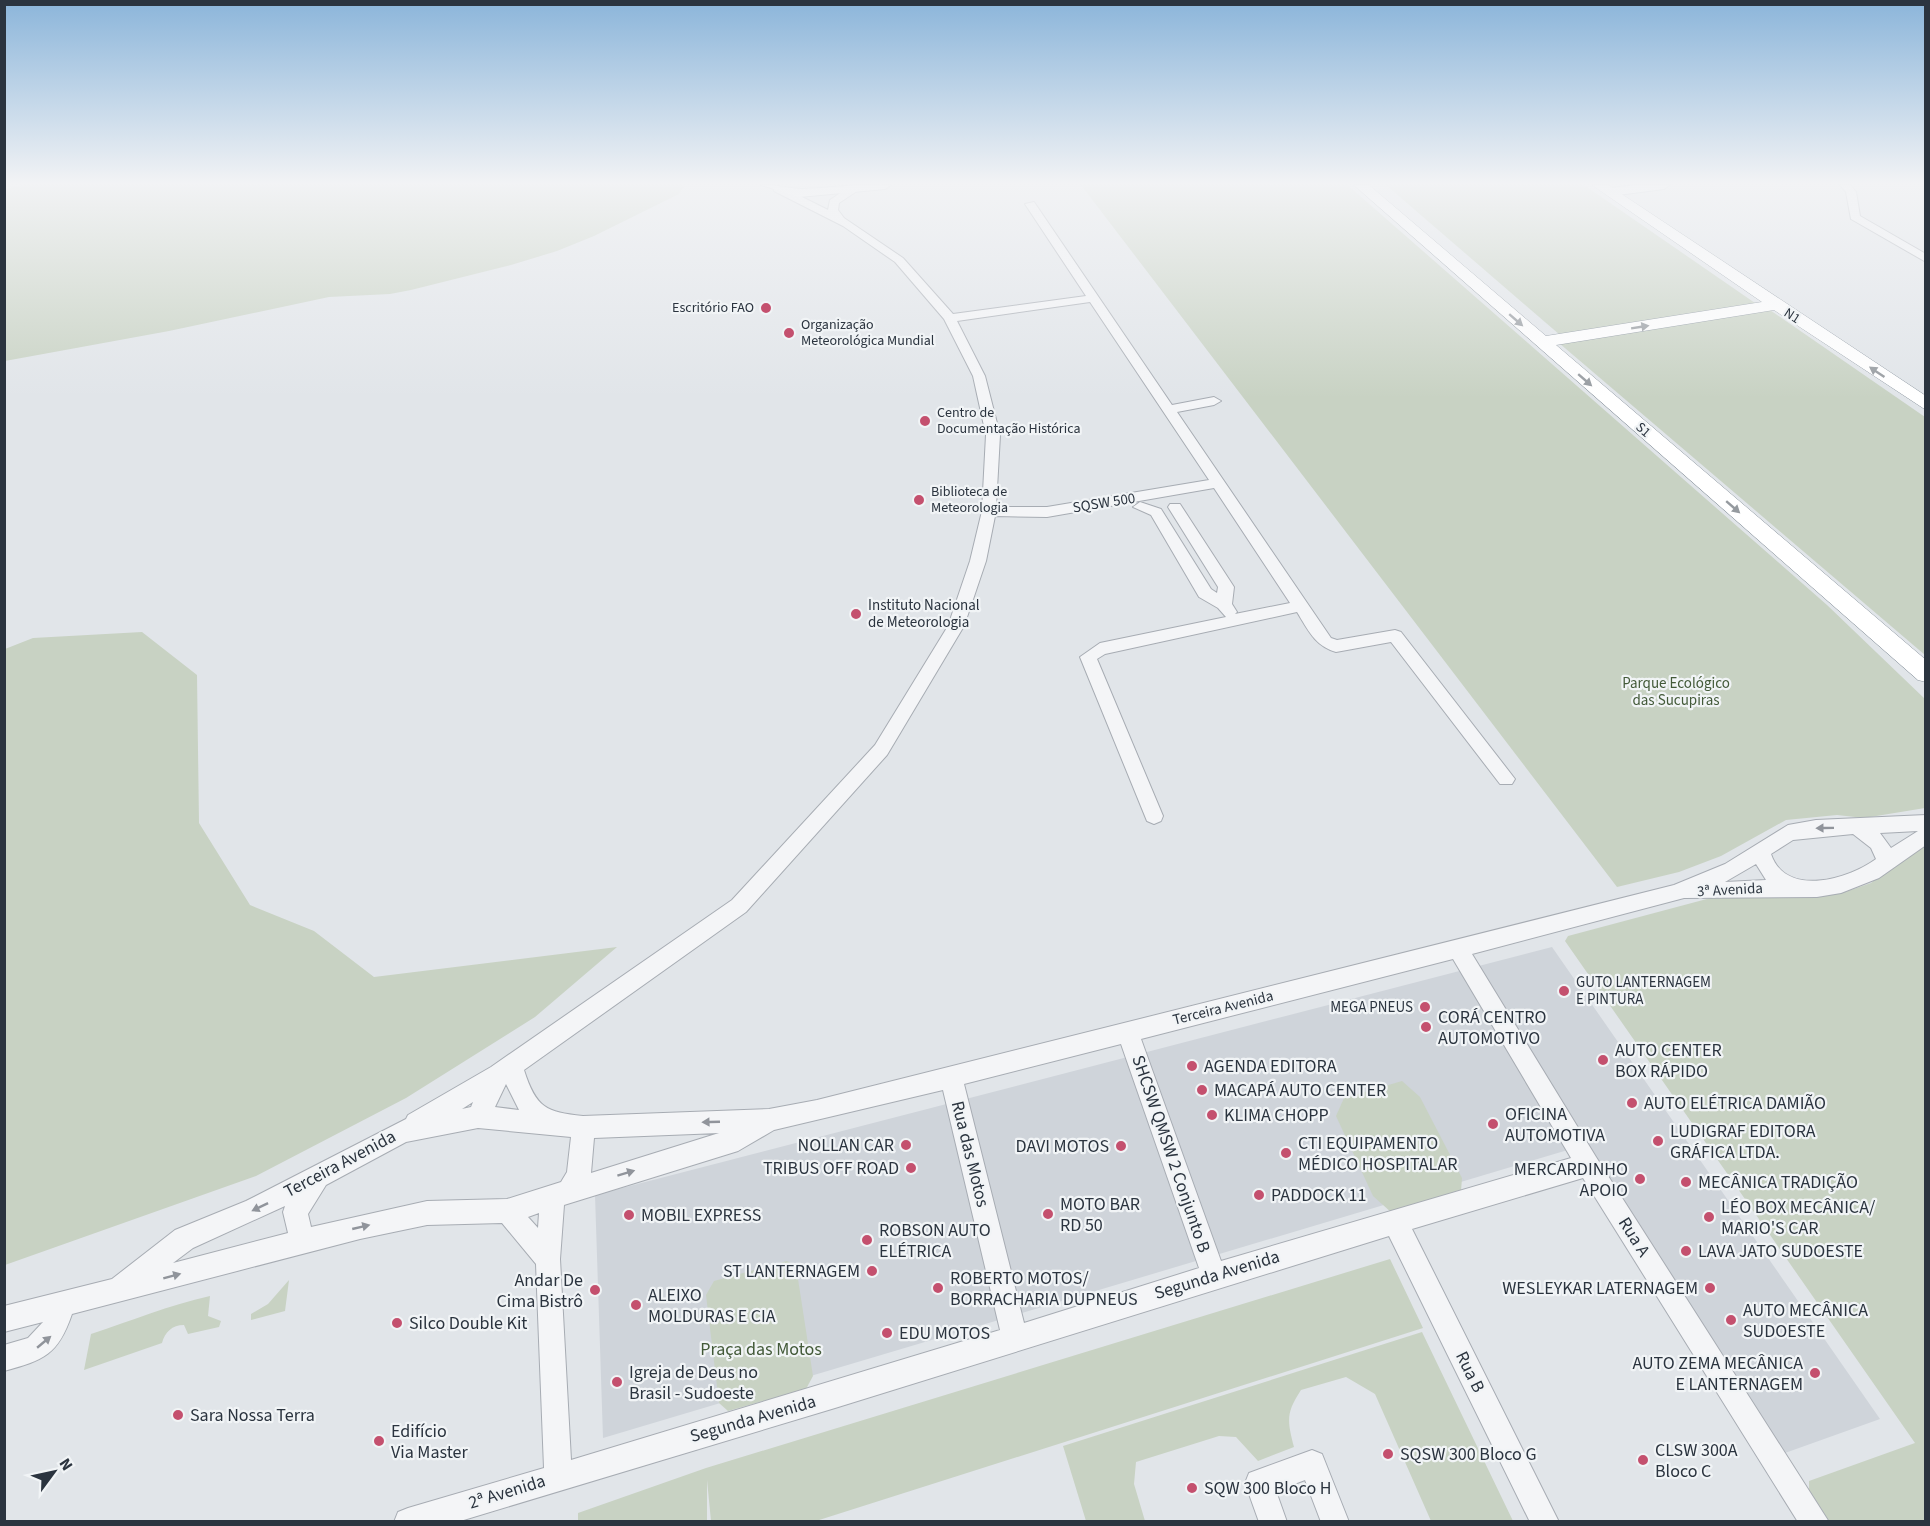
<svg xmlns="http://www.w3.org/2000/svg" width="1930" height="1526" viewBox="0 0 1930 1526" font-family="'Source Sans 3',sans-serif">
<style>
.built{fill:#cfd4da}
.green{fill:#c8d2c3}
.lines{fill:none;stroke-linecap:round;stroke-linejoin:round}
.minor-casing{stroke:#a7acb3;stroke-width:2}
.major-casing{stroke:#a1abb4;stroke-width:2}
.highway-casing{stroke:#8a949e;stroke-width:1}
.minor{fill:#f4f5f7;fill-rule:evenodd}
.major{fill:#fff;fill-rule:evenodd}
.highway{fill:#fff;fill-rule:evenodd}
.oneway{fill:#959a9f}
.oneway2{fill:#90949b}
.poi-dot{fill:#c4506e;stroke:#f1f4f6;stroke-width:2}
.labels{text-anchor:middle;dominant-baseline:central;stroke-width:4.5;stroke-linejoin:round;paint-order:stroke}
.far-poi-label{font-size:14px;fill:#2b343f;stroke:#f1f4f6;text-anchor:start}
.far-street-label{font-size:14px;fill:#2b343f;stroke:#f1f4f6}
.street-label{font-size:15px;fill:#2b343f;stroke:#f1f4f6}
.poi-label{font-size:15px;fill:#2b343f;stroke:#f1f4f6;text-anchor:start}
.park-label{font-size:15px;fill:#435a39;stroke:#f1f4f6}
.near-poi-label{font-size:18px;fill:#2b343f;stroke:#f1f4f6;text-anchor:start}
.near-street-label{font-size:18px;fill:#2b343f;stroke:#f1f4f6}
.near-park-label{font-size:18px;fill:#435a39;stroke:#f1f4f6}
</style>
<rect width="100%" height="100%" fill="#e1e5e9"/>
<!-- built -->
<path class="built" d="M1552,947L1880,1419L1785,1453L1588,1144L603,1438L595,1195Z"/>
<!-- green -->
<g class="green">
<path d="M22,185H685L679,194L594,236L557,251L511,265L411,290L390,294L329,297L169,331L5,361V189Z"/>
<path d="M1081,185H1347L1351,188L1827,605L1925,699V808L1864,818L1837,815L1786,820L1721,856L1679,872L1617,887Z"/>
<path d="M1386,185H1584L1755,303L1560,335Z"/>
<path d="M1767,308L1925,417V655L1559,343Z"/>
<path d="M142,632L197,675L199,823L250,905L314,931L374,977L617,947L535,1017L406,1098L256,1176L5,1265V649L33,638Z"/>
<path d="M1925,845V1521H1829L1809,1490V1481L1915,1443L1565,941L1568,936L1718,896L1845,892L1871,883L1900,860Z"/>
<path d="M1402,1081L1420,1097L1462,1178L1461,1191L1392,1213L1373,1196L1336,1116L1344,1098Z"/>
<path d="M1390,1259L1423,1328L816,1521H711L707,1480V1521H578V1513L706,1468Z"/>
<path d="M787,1261L796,1266L813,1376L806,1389L728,1411L719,1403L706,1295L714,1281Z"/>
<path d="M289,1280L285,1311L251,1320V1314L268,1304Z"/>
<path d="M210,1296L208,1316L221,1321L219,1327L188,1334L184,1325C172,1325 165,1332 162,1343L84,1370L91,1334C131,1321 169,1305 210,1296Z"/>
<path d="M1422,1332L1513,1521H1431L1375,1394L1346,1377L1301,1390C1286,1413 1287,1420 1294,1447L1258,1461L1236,1437L1219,1436L1136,1462L1134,1484L1145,1521H1086L1063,1446Z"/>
</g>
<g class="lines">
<defs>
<g id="minor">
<path d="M1840,185H1850L1856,192L1860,216L1926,254V262L1851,219L1846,192Z"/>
<path d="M774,187H782L828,210L830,200L849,187H857V191L839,203L838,210L844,218L903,258L953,314L1086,296L1025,204L1034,202L1172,405L1214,397L1221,401L1214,405L1177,412L1331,638L1337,640L1395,630L1401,632L1515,779L1512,784H1500L1391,642L1336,652C1315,646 1308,630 1297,612L1105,654L1097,659L1163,816L1161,821L1154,824L1147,821L1080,657L1100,643L1226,617L1218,608L1199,597L1151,515L1133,507L1140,502L1161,509L1211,589L1217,593L1218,587L1168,507L1170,504H1180L1234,587L1232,604L1237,612L1235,614L1290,603L1214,488L1047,517L995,516L986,561L964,626L887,755L746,912L524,1070C536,1108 546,1112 583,1116L769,1109L817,1100L1674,885L1725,864L1788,825L1816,820L1926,815V845L1879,878L1841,893L1817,897L1684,898L1472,954L1596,1157L1829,1522H1798L1583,1178L1412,1229L1559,1522H1530L1389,1236L835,1408L457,1522H394L398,1512L408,1508L544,1468L536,1264L502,1223L427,1225L360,1239L72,1314C58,1355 44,1360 4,1371V1345L28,1338L43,1322L4,1332V1306L112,1279L175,1230L246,1201L406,1119L408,1115L491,1067L732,900L875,745L948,626L970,561L982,511L986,435L973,376L944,319L895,262L843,226L774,191ZM1090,302L1209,480L1047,507H996L1000,435L985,376L957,321ZM1918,831L1891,848L1880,833ZM1853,834L1871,848L1876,859C1849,879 1786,898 1771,854L1793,840ZM1756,864L1766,880L1725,882ZM1453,959L1571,1158L1221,1261L1141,1039ZM1121,1044L1199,1268L1024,1323L964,1084ZM506,1084L519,1110L495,1107ZM943,1090L1000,1330L571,1460L560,1259L564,1205L738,1151L774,1130ZM473,1102L471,1107L462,1109ZM478,1128L571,1137L567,1172L561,1182L507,1199L427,1201L311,1227L308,1214L326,1185L406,1142ZM719,1133L591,1173L594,1138ZM285,1206L283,1212L288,1233L173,1263L193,1248ZM539,1213L538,1228L528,1217Z"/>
<path d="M1312,1450L1322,1454L1349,1522H1321L1305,1480L1276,1491L1287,1522H1259L1245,1483L1249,1473Z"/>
</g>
<g id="major">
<path d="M761,185C775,184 789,189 802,189C832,188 862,183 891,185L885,189L799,197Z"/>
<path d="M1637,185H1670L1664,189L1610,196L1604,192L1610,188Z"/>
</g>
<path id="highway" d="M1354,185H1369L1546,336L1762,302L1592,185H1608L1926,396V410L1774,310L1556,345L1926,660V682L1918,680Z"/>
</defs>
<!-- minor casing -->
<use href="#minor" class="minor-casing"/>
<!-- major casing -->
<use href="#major" class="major-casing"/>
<!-- highway casing -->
<use href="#highway" class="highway-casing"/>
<!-- minor -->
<use href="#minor" class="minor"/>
<!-- major -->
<use href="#major" class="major"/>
<!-- highway -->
<use href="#highway" class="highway"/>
</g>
<!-- one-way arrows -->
<defs><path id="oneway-solid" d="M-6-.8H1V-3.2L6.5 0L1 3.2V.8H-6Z" transform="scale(1.5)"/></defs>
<g class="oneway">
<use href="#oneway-solid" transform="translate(1516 320) rotate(41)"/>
<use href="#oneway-solid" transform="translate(1640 327) rotate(-9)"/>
<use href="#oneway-solid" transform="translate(1877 372) rotate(-146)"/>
<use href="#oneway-solid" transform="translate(1585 380) rotate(41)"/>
<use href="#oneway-solid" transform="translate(1733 507) rotate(41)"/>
</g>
<g class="oneway2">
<use href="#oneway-solid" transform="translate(1825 828) rotate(179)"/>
<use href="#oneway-solid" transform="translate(711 1122) rotate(178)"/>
<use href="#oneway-solid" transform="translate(626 1173) rotate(-17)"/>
<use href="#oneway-solid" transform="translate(260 1207) rotate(154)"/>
<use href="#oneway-solid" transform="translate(361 1227) rotate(-13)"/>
<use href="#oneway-solid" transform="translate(172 1276) rotate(-15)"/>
<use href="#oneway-solid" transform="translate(44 1342) rotate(-40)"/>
</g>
<!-- sky -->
<linearGradient id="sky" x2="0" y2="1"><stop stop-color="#8bb5da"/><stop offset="0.46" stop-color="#f2f3f5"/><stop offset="1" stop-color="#f2f3f5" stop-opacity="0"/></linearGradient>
<rect width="1930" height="398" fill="url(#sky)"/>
<!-- markers -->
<g class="poi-dot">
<circle cx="766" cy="308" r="6"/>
<circle cx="789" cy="333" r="6"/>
<circle cx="925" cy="421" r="6"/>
<circle cx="919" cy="500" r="6"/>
<circle cx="856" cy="614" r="6"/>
<circle cx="1564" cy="991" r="6"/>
<circle cx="1425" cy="1007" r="6"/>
<circle cx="1426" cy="1027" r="6"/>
<circle cx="1603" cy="1060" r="6"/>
<circle cx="1192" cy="1066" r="6"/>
<circle cx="1202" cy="1090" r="6"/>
<circle cx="1632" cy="1103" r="6"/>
<circle cx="1212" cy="1115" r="6"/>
<circle cx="1493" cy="1124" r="6"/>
<circle cx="1658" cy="1141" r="6"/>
<circle cx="906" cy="1145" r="6"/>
<circle cx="1121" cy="1146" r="6"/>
<circle cx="1286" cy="1153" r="6"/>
<circle cx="911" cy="1168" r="6"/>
<circle cx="1640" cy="1179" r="6"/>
<circle cx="1686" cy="1182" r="6"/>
<circle cx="1259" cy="1195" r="6"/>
<circle cx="1048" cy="1214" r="6"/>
<circle cx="629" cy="1215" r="6"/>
<circle cx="1709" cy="1217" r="6"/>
<circle cx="867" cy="1240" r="6"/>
<circle cx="1686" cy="1251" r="6"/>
<circle cx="872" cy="1271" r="6"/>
<circle cx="938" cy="1288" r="6"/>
<circle cx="1710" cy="1288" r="6"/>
<circle cx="595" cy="1290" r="6"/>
<circle cx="636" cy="1305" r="6"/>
<circle cx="1731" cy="1320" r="6"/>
<circle cx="397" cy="1323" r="6"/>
<circle cx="887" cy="1333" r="6"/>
<circle cx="1815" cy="1373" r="6"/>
<circle cx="617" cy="1382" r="6"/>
<circle cx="178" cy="1415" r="6"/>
<circle cx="379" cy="1441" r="6"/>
<circle cx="1388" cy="1454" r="6"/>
<circle cx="1643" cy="1460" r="6"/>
<circle cx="1192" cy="1488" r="6"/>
</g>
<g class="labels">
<!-- far-poi labels -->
<g class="far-poi-label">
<text x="754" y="308" text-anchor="end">Escritório FAO</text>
<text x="801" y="325">Organização<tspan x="801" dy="16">Meteorológica Mundial</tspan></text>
<text x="937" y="413">Centro de<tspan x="937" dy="16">Documentação Histórica</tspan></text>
<text x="931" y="492">Biblioteca de<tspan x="931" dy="16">Meteorologia</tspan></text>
</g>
<!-- far-street labels -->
<g class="far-street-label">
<text transform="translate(1792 316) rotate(33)">N1</text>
<text transform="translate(1643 430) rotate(41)">S1</text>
</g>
<!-- street labels -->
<g class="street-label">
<text transform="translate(1104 503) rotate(-9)">SQSW 500</text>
<text transform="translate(1730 890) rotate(-3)">3ª Avenida</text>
<text transform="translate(1223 1008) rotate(-14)">Terceira Avenida</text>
</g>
<!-- poi labels -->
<g class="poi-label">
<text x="868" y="605">Instituto Nacional<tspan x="868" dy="17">de Meteorologia</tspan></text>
<text x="1576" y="982">GUTO LANTERNAGEM<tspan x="1576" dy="17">E PINTURA</tspan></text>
<text x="1413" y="1007" text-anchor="end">MEGA PNEUS</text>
</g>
<!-- park labels -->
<g class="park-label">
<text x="1676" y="683">Parque Ecológico<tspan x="1676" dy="17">das Sucupiras</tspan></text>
</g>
<!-- near-poi labels -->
<g class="near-poi-label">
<text x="1438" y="1017">CORÁ CENTRO<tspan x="1438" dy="21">AUTOMOTIVO</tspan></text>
<text x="1615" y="1050">AUTO CENTER<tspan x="1615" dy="21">BOX RÁPIDO</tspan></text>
<text x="1204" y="1066">AGENDA EDITORA</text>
<text x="1214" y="1090">MACAPÁ AUTO CENTER</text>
<text x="1644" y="1103">AUTO ELÉTRICA DAMIÃO</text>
<text x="1505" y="1114">OFICINA<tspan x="1505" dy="21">AUTOMOTIVA</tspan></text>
<text x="1224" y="1115">KLIMA CHOPP</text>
<text x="1670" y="1131">LUDIGRAF EDITORA<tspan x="1670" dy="21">GRÁFICA LTDA.</tspan></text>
<text x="1298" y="1143">CTI EQUIPAMENTO<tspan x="1298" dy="21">MÉDICO HOSPITALAR</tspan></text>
<text x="894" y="1145" text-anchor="end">NOLLAN CAR</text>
<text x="1109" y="1146" text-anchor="end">DAVI MOTOS</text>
<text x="899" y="1168" text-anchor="end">TRIBUS OFF ROAD</text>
<text x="1628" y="1169" text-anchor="end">MERCARDINHO<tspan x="1628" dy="21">APOIO</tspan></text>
<text x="1698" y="1182">MECÂNICA TRADIÇÃO</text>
<text x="1271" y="1195">PADDOCK 11</text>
<text x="1060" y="1204">MOTO BAR<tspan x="1060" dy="21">RD 50</tspan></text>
<text x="1721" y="1207">LÉO BOX MECÂNICA/<tspan x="1721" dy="21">MARIO'S CAR</tspan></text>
<text x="641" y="1215">MOBIL EXPRESS</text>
<text x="879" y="1230">ROBSON AUTO<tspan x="879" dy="21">ELÉTRICA</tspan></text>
<text x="1698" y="1251">LAVA JATO SUDOESTE</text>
<text x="860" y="1271" text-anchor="end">ST LANTERNAGEM</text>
<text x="950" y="1278">ROBERTO MOTOS/<tspan x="950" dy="21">BORRACHARIA DUPNEUS</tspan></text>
<text x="583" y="1280" text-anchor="end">Andar De<tspan x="583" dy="21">Cima Bistrô</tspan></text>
<text x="1698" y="1288" text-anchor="end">WESLEYKAR LATERNAGEM</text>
<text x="648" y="1295">ALEIXO<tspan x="648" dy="21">MOLDURAS E CIA</tspan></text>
<text x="1743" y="1310">AUTO MECÂNICA<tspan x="1743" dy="21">SUDOESTE</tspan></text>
<text x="409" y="1323">Silco Double Kit</text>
<text x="899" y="1333">EDU MOTOS</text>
<text x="1803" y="1363" text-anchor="end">AUTO ZEMA MECÂNICA<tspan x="1803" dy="21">E LANTERNAGEM</tspan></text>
<text x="629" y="1372">Igreja de Deus no<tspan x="629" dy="21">Brasil - Sudoeste</tspan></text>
<text x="190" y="1415">Sara Nossa Terra</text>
<text x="391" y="1431">Edifício<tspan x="391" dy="21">Via Master</tspan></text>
<text x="1655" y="1450">CLSW 300A<tspan x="1655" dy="21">Bloco C</tspan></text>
<text x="1400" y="1454">SQSW 300 Bloco G</text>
<text x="1204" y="1488">SQW 300 Bloco H</text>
</g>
<!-- near-street labels -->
<g class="near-street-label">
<text transform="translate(970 1154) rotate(76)">Rua das Motos</text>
<text transform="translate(1171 1154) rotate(71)">SHCSW QMSW 2 Conjunto B</text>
<text transform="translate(340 1164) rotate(-28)">Terceira Avenida</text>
<text transform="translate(1634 1237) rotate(58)">Rua A</text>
<text transform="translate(1217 1275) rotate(-17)">Segunda Avenida</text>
<text transform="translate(1470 1372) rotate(64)">Rua B</text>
<text transform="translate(753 1419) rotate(-16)">Segunda Avenida</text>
<text transform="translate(507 1492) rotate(-17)">2ª Avenida</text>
</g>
<!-- near-park labels -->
<g class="near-park-label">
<text x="761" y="1349">Praça das Motos</text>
</g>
</g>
<!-- border -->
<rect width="1930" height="1526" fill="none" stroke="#2b343f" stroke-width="12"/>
<!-- north arrow -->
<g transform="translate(54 1472) rotate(57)" stroke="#f1f4f6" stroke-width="4.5" paint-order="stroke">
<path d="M0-4.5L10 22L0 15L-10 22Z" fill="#2b343f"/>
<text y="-9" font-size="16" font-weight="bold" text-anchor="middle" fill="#2b343f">N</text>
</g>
</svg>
